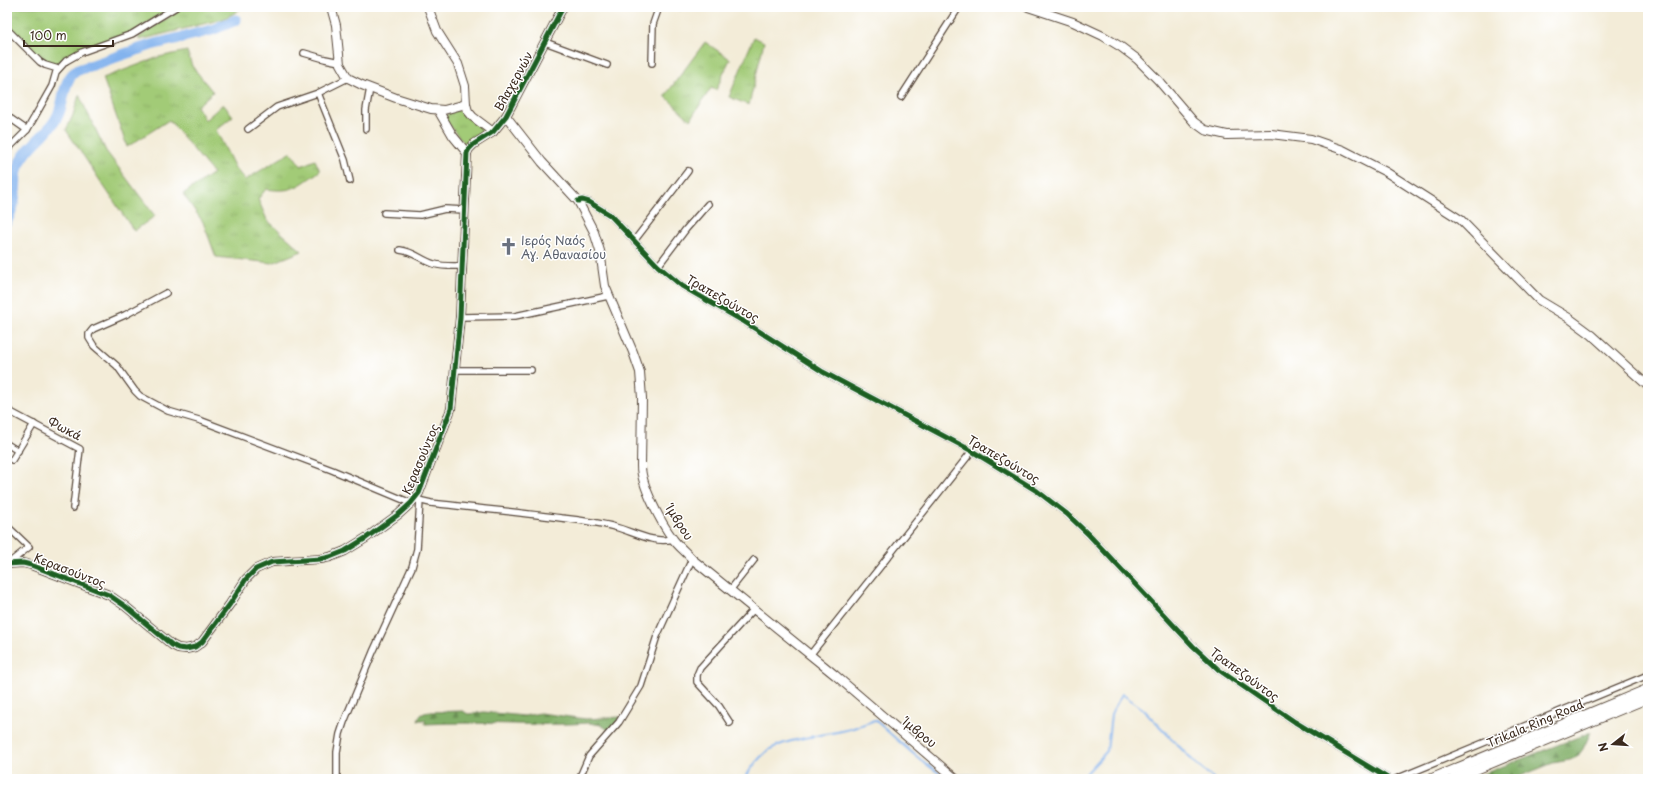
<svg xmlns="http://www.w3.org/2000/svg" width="1655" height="786" viewBox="0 0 1655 786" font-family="'Playpen Sans',sans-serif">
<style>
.grass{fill:url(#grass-tufts);stroke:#6e7a4a}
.forest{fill:url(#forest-firs);stroke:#5e6c43}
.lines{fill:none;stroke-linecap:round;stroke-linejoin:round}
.stream{stroke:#83b3ee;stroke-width:2}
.river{stroke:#83b3ee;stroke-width:11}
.street-casing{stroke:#57473a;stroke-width:8}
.secondary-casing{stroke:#57473a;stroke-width:10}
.primary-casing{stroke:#57473a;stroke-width:11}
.street{stroke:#fff;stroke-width:5.5}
.secondary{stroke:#fff;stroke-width:8}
.primary{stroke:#fff;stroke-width:9}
.cycleway-casing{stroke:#fff;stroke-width:8}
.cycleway{stroke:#1b5e20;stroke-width:5}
.labels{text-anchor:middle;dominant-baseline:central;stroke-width:3;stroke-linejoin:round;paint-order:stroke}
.street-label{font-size:12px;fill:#3b2a1e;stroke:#fff}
.worship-label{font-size:12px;fill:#5b616d;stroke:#fff;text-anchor:start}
</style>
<defs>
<pattern id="grass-tufts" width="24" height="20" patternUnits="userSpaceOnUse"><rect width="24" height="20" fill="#a2cb77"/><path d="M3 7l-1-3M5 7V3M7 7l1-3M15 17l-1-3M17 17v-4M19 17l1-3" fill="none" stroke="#8cae66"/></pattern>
<pattern id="forest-firs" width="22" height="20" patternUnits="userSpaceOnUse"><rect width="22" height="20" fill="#81af68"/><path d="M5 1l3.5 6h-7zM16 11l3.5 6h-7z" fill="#6b8f55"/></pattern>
</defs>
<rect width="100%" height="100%" fill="#fff"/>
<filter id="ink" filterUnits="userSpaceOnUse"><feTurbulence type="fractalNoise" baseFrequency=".025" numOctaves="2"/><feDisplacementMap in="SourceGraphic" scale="8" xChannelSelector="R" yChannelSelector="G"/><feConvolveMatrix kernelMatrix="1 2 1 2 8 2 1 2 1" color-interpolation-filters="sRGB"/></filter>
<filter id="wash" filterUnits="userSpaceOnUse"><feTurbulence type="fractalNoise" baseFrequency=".012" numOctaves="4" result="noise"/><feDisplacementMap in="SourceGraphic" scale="16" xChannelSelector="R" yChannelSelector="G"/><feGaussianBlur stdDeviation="0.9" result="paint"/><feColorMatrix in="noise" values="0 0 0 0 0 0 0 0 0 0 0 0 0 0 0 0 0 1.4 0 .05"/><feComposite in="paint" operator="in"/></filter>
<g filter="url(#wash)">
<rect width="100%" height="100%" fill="#f3ecd8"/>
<!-- grass -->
<g class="grass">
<path d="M7,7H172L135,31L74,53L54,65H48L34,55L7,24Z"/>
<path d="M184,7H243L233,14L223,19L139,40V37Z"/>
<path d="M754,37L764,42L749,105L729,97Z"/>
<path d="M705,42L730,59L716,90L711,88L690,120L665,96Z"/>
<path d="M187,51L192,66L213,92L197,106L205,120L223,104L233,116L216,130L235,168L245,180L291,152L301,166L315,160L320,171C298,186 294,193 266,189L258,199L267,220L302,251L272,263L216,257L203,222L183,194L213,173L169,120L127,147L103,78L159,57Z"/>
<path d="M79,95L106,151L155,216L134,231L66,130L73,115Z"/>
<path d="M458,110L481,128L482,134L467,144L464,143L443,117L453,111Z"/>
</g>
<!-- forest -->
<g class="forest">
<path d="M463,711L468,714L484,712L524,716L540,713L586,719L621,717L610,731L601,725L589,723C535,727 480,721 425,724V720H418L420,715L427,712Z"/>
<path d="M1591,732L1583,749L1577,757L1570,760L1553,763L1513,779H1470Z"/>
</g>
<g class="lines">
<!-- stream -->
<g class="stream">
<path d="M956,776C970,774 980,775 993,779"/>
<path d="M745,779C750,769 757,760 766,752C782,739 825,735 846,730C856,728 866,723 875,720C889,732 933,774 948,777"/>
<path d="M1081,779L1107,751L1111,714L1122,694L1143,709L1196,764L1214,779"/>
</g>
<!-- river -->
<path class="river" d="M7,221C11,212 14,204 15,194C16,185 15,176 18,167C25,148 46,136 56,119C66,103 61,79 78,70L151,45L212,30L236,20"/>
</g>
</g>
<g filter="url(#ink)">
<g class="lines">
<defs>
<g id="street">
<path d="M680,7L681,8"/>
<path d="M7,29L40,62L45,65L58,69"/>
<path d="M545,42L607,65"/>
<path d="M304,53L325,59L340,62"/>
<path d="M652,63L653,24L659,7"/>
<path d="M318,93L345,160L350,181"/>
<path d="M901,97L959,7"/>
<path d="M7,116L27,130"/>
<path d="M248,129L277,107L318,93L348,78"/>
<path d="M366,129V110L370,88"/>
<path d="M7,150L27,130L34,118L52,86L56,72L66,61L82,52L132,34L176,7"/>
<path d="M578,201L582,200L589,202L610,215L658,266L682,286L743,321L823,372L972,451L1037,491L1067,514L1089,535L1193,646L1219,670L1295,722L1389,779"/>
<path d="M384,213L420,215L445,209L465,210"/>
<path d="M634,241L688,171"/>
<path d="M400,250C415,252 421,260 434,264C444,267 453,266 463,266"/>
<path d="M658,266L686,229L708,204"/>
<path d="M166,293L125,315L93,329L89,334V338L94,346L117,366L135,391L140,396L168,411L202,421L332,470L411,503"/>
<path d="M460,317L515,316L608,296"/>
<path d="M455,370H531"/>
<path d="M7,410L80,449L73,508"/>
<path d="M7,444L18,451"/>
<path d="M12,460L34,424"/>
<path d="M418,500L431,503C474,508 518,512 561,518C579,520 597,522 615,527C634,532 653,544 673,539"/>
<path d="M7,526L29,547L9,563"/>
<path d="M731,589L754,560"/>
<path d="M810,655L972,451"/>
<path d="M730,723L719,706L697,682V675L700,668L754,609"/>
<path d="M337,779V752L340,734L344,722L373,652L412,567L417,549L420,500"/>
<path d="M579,779L589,756L619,722L641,686L657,636L692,559"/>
<path d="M1396,779L1648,675"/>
</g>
<g id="secondary">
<path d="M331,7L336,25L340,64L348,78L362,85L396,98L431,109L444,110L466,104"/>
<path d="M428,7L437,31L458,64L465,86L466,104L468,111L473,117L493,132"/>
<path d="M1028,7L1073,22L1103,36L1121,47L1137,59L1158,80L1194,122L1205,130L1227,135L1271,134L1311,139L1343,150L1386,172L1461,220L1539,300L1569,318L1592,335L1648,386"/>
<path d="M438,110L453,136L467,153"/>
<path d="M506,116L542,162L578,201L594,232L600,251L605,286L633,352L640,372L642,398L641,466C641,485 661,523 673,539C678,546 686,552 692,559L835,675L956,779"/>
<path d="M7,564L23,563L31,565L109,595L125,606L172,645L178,648L186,649L195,647L202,642L230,604L246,579L256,569L272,562L321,559L330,557L345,551L366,538L399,514L411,503L419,493L451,409L460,317L467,153L469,149L474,144L493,132L506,116L563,7"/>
</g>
<g id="primary">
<path d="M1431,779L1648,689"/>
<path d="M1453,779L1648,698"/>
</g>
</defs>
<!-- street casing -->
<use href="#street" class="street-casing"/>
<!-- secondary casing -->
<use href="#secondary" class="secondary-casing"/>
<!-- primary casing -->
<use href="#primary" class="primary-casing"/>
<!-- street -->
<use href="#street" class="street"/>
<!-- secondary -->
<use href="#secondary" class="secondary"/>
<!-- primary -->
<use href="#primary" class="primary"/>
<defs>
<g id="cycleway">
<path d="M578,201L582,200L589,202L610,215L658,266L682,286L743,321L823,372L972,451L1037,491L1067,514L1089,535L1193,646L1219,670L1295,722L1389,779"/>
<path d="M7,564L23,563L31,565L109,595L125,606L172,645L178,648L186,649L195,647L202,642L230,604L246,579L256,569L272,562L321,559L330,557L345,551L366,538L399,514L411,503L419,493L451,409L460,317L467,153L469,149L474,144L493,132L506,116L563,7"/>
</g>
</defs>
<!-- cycleway casing -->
<use href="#cycleway" class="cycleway-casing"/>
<!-- cycleway -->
<use href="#cycleway" class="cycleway"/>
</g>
</g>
<!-- icons -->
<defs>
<symbol id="church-bare" viewBox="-9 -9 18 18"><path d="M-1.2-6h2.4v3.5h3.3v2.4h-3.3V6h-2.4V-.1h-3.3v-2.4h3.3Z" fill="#6b7280" stroke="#fff" stroke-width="2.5" paint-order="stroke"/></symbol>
</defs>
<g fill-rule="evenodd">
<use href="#church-bare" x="496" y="234" width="25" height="25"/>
</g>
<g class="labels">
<!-- street labels -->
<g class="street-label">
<text transform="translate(513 81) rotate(-61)">Βλαχερνών</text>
<text transform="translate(723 298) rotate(30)">Τραπεζούντος</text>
<text transform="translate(65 428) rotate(28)">Φωκά</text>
<text transform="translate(420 459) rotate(-67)">Κερασούντος</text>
<text transform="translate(1004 459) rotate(31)">Τραπεζούντος</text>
<text transform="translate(680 522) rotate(57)">Ίμβρου</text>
<text transform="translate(70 570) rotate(21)">Κερασούντος</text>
<text transform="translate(1245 674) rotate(36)">Τραπεζούντος</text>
<text transform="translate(1535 723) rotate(-23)">Trikala Ring Road</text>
<text transform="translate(920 732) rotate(39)">Ίμβρου</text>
</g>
<!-- worship labels -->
<g class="worship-label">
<text x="521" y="240">Ιερός Ναός<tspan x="521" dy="14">Αγ. Αθανασίου</tspan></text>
</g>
</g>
<!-- margin -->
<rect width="1655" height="786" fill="none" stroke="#fff" stroke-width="24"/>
<!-- north arrow -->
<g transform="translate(1613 744) rotate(253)" stroke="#ffffff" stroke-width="3" paint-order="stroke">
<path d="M0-3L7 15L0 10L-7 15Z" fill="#3b2a1e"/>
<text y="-6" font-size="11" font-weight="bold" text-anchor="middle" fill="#3b2a1e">N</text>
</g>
<!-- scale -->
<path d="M24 40v6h89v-6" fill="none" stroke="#3b2a1e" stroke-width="2"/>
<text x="30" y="40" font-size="12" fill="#3b2a1e" stroke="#ffffff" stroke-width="3" paint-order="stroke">100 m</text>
</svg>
